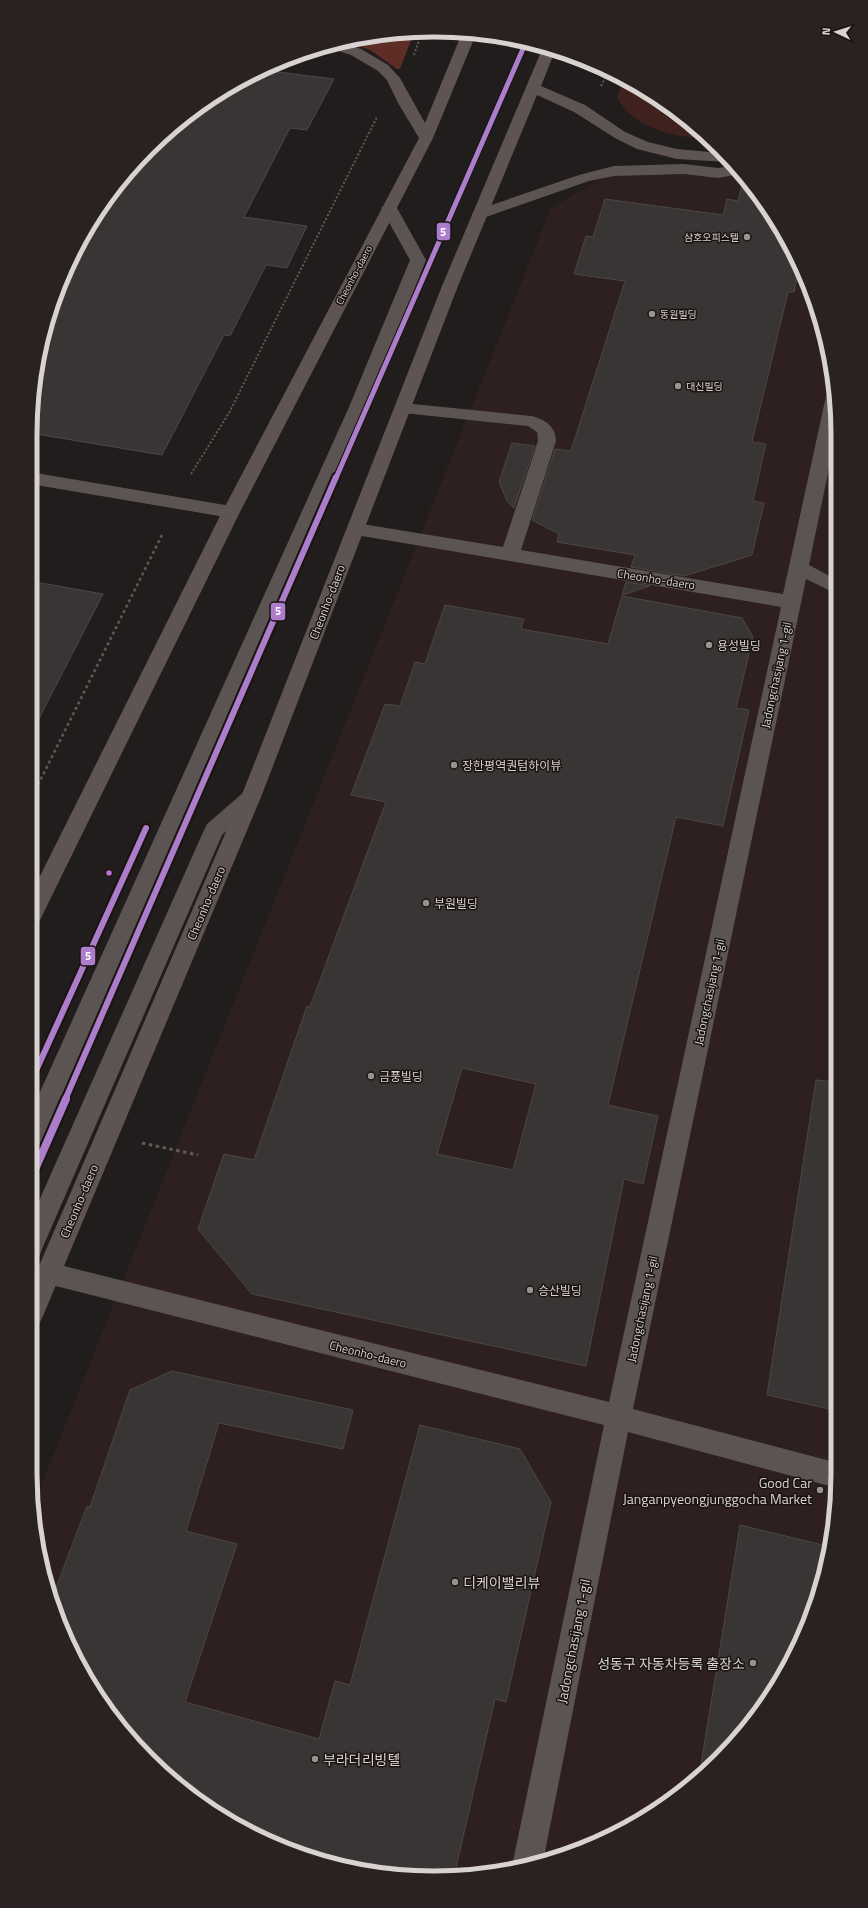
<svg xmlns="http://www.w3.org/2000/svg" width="868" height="1908" viewBox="0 0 868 1908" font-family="'Titillium Web','Noto Sans KR',sans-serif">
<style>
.built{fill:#2d201f}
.green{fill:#3f221e}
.forest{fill:#5e2d26}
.building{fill:#383534;stroke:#4b4747;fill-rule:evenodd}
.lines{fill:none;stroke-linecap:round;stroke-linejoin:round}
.path-far2{stroke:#605958;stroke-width:2;stroke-dasharray:2 2;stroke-linecap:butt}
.path-far1{stroke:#605958;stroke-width:2.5;stroke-dasharray:3 3;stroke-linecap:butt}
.path{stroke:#605958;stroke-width:3;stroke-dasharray:3.5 3.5;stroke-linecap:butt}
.minor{fill:#5c5452;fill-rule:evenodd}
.major{fill:#5d5453;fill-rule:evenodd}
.highway{fill:#645b59;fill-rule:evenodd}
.metro-1-far2-casing{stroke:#1a1311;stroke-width:7}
.metro-1-far1-casing{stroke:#1a1311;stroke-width:10}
.metro-1-casing{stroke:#1a1311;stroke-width:12}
.metro-1-far2{stroke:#ac7dca;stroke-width:5}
.metro-1-far1{stroke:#ac7dca;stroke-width:6}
.metro-1{stroke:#ac7dca;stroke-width:8}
.poi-dot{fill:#989392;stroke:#1a1311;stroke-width:1.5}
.bus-dot{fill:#b673d3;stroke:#1a1311;stroke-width:1.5}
.labels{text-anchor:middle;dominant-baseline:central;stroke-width:3;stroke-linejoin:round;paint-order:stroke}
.far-poi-label{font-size:10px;fill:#d8d2d1;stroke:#1a1311;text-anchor:start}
.far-street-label{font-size:10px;fill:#d8d2d1;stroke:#1a1311}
.street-label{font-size:12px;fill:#d8d2d1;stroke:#1a1311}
.poi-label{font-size:12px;fill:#d8d2d1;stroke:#1a1311;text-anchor:start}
.near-poi-label{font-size:14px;fill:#d8d2d1;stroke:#1a1311;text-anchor:end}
.near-street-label{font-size:14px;fill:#d8d2d1;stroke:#1a1311}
.rim{fill:none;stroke:#d8d2d1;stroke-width:5}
.line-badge{stroke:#1a1311;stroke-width:1.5}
.badge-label{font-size:11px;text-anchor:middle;font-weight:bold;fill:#fff}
</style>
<rect width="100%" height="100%" fill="#211d1c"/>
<!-- built -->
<path class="built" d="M737,170L754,188L807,279L835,381L838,1474L830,1553L807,1628L770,1698L738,1741L680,1794L636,1824L564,1856L513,1870L434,1878L355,1870L304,1856L232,1824L168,1778L130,1740L84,1676L52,1604L38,1553L33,1506L551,208L614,171Z"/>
<!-- green -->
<path class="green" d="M623,81L680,113L704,138C672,138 634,127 617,98Z"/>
<!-- forest -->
<path class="forest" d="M414,32L400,69H397L370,50L345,41L355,38Z"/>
<!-- building -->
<g class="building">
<path d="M263,70L334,79L307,130L290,128L244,217L307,226L287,268L266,265L230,336L224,335L162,455L30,433L38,355L61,280L98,210L148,148L209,98Z"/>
<path d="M744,178L754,188L799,266L794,292H788L752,442L766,444L753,501L764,503L752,555L684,576L631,567L635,555L557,542L559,534L532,520L555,449L571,451L625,281L574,274L586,236L593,237L605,199L723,215L727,199L738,201Z"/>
<path d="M512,443L535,446L514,508L507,501L499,482Z"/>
<path d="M30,581L103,594L30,736Z"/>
<path d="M626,582L650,586L622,595Z"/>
<path d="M622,596L742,618L753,637L736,708L749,710L723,826L676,817L608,1105L658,1116L643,1184L624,1179L586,1366L252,1294L198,1229L224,1154L254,1160L307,1006L310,1007L386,802L351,795L385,704L400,706L415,662L425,664L445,605L524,619L521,629L608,644ZM462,1068L536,1084L513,1170L437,1154Z"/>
<path d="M816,1080L837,1082L838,1411L767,1395Z"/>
<path d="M172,1371L353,1410L343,1449L219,1423L186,1531L237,1544L185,1702L319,1739L335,1681L350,1685L420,1425L520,1449L551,1502L506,1702L495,1699L454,1876L434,1878L355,1870L304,1856L232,1824L168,1778L130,1740L84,1676L51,1601L87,1506L90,1507L130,1390Z"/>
<path d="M740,1525L831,1547L830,1553L807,1628L770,1698L738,1741L699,1777Z"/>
</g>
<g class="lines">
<!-- path-far2 -->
<g class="path-far2">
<path d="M414,55L422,31"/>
<path d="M601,86L608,72"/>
<path d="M191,474L229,413L377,117"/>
</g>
<!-- path-far1 -->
<path class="path-far1" d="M30,801L163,533"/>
<!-- path -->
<path class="path" d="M142,1143L198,1155"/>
<!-- minor -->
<g class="minor">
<path d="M684,164L718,168L733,166L740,174L718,178L684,174L614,176L589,181L486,217L480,219L474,217L472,214L474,211L579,175L614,166Z"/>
<path d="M389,203L394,205L397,208L426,260L367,407L42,1140L38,1147L30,1150V1114L349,407L410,260L381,208L384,205Z"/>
<path d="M835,391V439L809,565L835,579V593L806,579L633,1409L838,1463L837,1488L628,1432L543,1862L514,1870L512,1866L604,1425L48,1284L39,1281L36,1273L39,1265L48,1262L609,1402L781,607L356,535L350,533L347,529L350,525L356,523L503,547L538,441L537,432L528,426L403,413L397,412L394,408L397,404L403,403L531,416C544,419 556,426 556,441L521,550L783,594L826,396L829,392Z"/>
<path d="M30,472L231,506L237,508L240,512L237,516L231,518L30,484Z"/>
<path d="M251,789L258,792L261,797L258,802L222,835L42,1249L39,1257L30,1260V1221L204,830L207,824L244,792Z"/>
</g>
<!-- major -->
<g class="major">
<path d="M462,33L476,34L433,138L240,512L41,918L38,924L30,927V896L222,512L419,138L398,103L387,80L378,71L351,55L326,47L339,43L361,49L388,65L400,78L425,123Z"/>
<path d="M543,47L555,51L541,86L585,105L625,132L648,142L677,149L720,153L728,162L677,159L637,149L615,138L574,112L537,95L458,286L261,797L43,1316L39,1324L30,1327V1287L241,797L442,286Z"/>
</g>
<!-- highway -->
<path class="highway" d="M546,48L560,52L548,56L543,55L541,52Z"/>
<defs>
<path id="metro-1-far2" d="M336,478L526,42"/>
<g id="metro-1-far1">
<path d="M30,1084L146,828"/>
<path d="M65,1100L336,477"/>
</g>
<path id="metro-1" d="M30,1181L66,1099"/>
</defs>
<!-- metro-1-far2 casing -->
<use href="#metro-1-far2" class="metro-1-far2-casing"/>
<!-- metro-1-far1 casing -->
<use href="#metro-1-far1" class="metro-1-far1-casing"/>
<!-- metro-1 casing -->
<use href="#metro-1" class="metro-1-casing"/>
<!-- metro-1-far2 -->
<use href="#metro-1-far2" class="metro-1-far2"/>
<!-- metro-1-far1 -->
<use href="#metro-1-far1" class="metro-1-far1"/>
<!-- metro-1 -->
<use href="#metro-1" class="metro-1"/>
</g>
<!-- markers -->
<g class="poi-dot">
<circle cx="747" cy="237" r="4"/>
<circle cx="652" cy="314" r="4"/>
<circle cx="678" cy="386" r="4"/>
<circle cx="709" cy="645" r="4"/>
<circle cx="454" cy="765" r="4"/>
<circle cx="426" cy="903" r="4"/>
<circle cx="371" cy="1076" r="4"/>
<circle cx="530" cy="1290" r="4"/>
<circle cx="820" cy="1490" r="4"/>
<circle cx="455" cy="1582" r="4"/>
<circle cx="753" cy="1663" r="4"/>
<circle cx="315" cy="1759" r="4"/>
</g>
<circle class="bus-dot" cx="109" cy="873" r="3.5"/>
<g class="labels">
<!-- far-poi labels -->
<g class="far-poi-label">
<text x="739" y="237" text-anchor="end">삼호오피스텔</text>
<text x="660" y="314">동원빌딩</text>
<text x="686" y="386">대신빌딩</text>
</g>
<!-- far-street labels -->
<g class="far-street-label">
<text transform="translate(354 275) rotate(-62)">Cheonho-daero</text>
</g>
<!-- street labels -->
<g class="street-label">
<text transform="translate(656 579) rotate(9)">Cheonho-daero</text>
<text transform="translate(327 602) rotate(-69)">Cheonho-daero</text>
<text transform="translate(776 675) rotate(-78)">Jadongchasijang 1-gil</text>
<text transform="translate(206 903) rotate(-67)">Cheonho-daero</text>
<text transform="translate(709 992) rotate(-78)">Jadongchasijang 1-gil</text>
<text transform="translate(79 1201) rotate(-67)">Cheonho-daero</text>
<text transform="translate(642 1309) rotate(-78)">Jadongchasijang 1-gil</text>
<text transform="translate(368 1354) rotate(14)">Cheonho-daero</text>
</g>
<!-- poi labels -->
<g class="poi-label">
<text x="717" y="645">용성빌딩</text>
<text x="462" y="765">장한평역퀀텀하이뷰</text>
<text x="434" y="903">부원빌딩</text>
<text x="379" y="1076">금풍빌딩</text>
<text x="538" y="1290">승산빌딩</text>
</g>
<!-- near-poi labels -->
<g class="near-poi-label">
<text x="812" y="1482">Good Car<tspan x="812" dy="16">Janganpyeongjunggocha Market</tspan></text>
<text x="463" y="1582" text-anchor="start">디케이밸리뷰</text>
<text x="745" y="1663">성동구 자동차등록 출장소</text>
<text x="323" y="1759" text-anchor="start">부라더리빙텔</text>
</g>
<!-- near-street labels -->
<g class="near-street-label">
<text transform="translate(573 1641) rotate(-79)">Jadongchasijang 1-gil</text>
</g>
</g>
<!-- crop -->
<path d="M0 0H868V1908H0ZM434 37H434A397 397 0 0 1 831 434V1474A397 397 0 0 1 434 1871H434A397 397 0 0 1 37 1474V434A397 397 0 0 1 434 37Z" fill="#292220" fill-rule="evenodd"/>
<path class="rim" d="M434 37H434A397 397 0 0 1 831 434V1474A397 397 0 0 1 434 1871H434A397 397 0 0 1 37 1474V434A397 397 0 0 1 434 37Z"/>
<g class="line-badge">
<rect x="436" y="222" width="15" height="19" rx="4" fill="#ac7dca"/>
<rect x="270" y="602" width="16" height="19" rx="4" fill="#ac7dca"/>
<rect x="80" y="946" width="16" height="20" rx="4" fill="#ac7dca"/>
</g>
<g class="badge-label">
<text x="443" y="236">5</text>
<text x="278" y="615">5</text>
<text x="88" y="960">5</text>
</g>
<!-- north arrow -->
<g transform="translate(836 32) rotate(274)" stroke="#1a1311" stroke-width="3" paint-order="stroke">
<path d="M0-3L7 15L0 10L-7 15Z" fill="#d8d2d1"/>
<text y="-6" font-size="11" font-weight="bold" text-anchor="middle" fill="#d8d2d1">N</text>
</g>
</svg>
